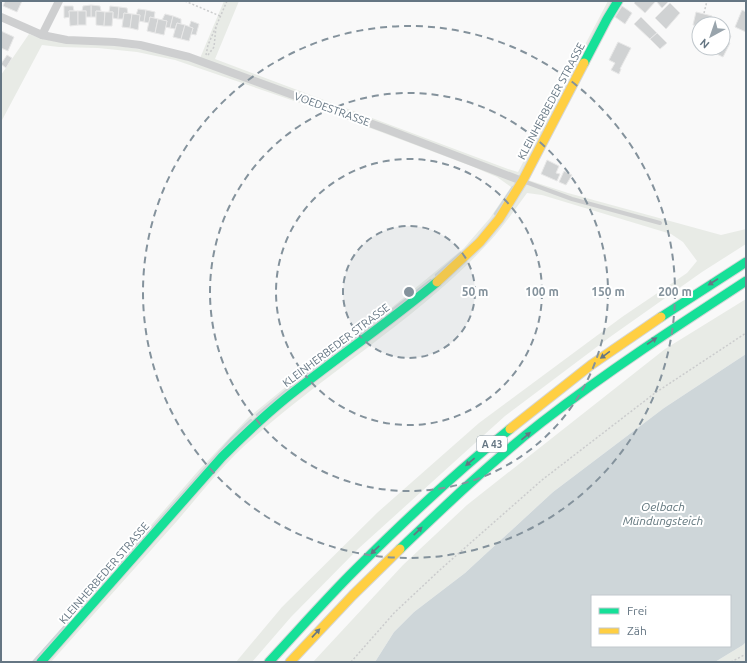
<svg xmlns="http://www.w3.org/2000/svg" width="747" height="663" viewBox="0 0 747 663" font-family="Ubuntu,sans-serif">
<style>
.green{fill:#e8ebe6}
.water{fill:#ced6d9;fill-rule:evenodd}
.lines{fill:none;stroke-linecap:round;stroke-linejoin:round}
.stream{stroke:#ced6d9;stroke-width:2.5}
.building{fill:#d0d2d3;stroke:#e8e8e8}
.fast-casing{stroke:#d5d6d7;stroke-width:11}
.slow-casing{stroke:#d5d6d7;stroke-width:11}
.path{stroke:#cbcccd;stroke-width:1.5;stroke-dasharray:2 2;stroke-linecap:butt}
.lane{stroke:#cecfd0;stroke-width:4}
.street{stroke:#cecfd0;stroke-width:8}
.fast{stroke:#16e098;stroke-width:9}
.slow{stroke:#ffcf43;stroke-width:9}
.oneway{fill:#657683}
.ring{fill:none;stroke:#84929c;stroke-width:2;stroke-dasharray:7 5}
.labels{text-anchor:middle;dominant-baseline:central;stroke-width:4;stroke-linejoin:round;paint-order:stroke}
.shield{fill:#fff;stroke:#939fa8;stroke-width:1}
.shield-label{font-size:10px;font-weight:bold;fill:#657683}
.street-label{font-size:11px;fill:#657683;stroke:#fff}
.water-label{font-size:12px;font-style:italic;fill:#60757c;stroke:#fff}
.centre{fill:#84929c;stroke:#fff;stroke-width:2}
.ring-label{font-size:12px;text-anchor:middle;font-weight:bold;fill:#84929c;stroke:#fff;stroke-width:4;stroke-linejoin:round;paint-order:stroke}
</style>
<rect width="100%" height="100%" fill="#f9f9f9"/>
<!-- green -->
<g class="green">
<path d="M224,1H239L215,59L508,169L518,172L608,1H624L618,8L528,180L568,193L721,235L746,229V244L702,272L610,337L505,416L358,549L291,617L252,662H236L282,607L378,512L479,423L622,317L687,273L697,261L683,242L671,234L542,195L527,193C515,209 504,226 490,241C421,317 328,371 252,439C224,463 201,493 177,521C135,568 93,615 51,662H32L199,470L249,417L293,381L362,332L464,248L490,218L511,187L497,177L471,166L341,117L175,60L137,52L98,48L59,47L42,45L1,122V75L29,34C58,46 86,43 117,46C145,49 171,56 198,63Z"/>
<path d="M746,299V354L664,408L553,492L465,573L414,612L394,632L375,662H313L403,565L467,505L665,349Z"/>
<path d="M746,642V662H715L743,645Z"/>
</g>
<!-- water -->
<path class="water" d="M746,354V642L743,645L715,662H375L394,632L414,612L465,573L553,492L664,408ZM592,596H730V646H592Z"/>
<g class="lines">
<!-- stream -->
<g class="stream">
<path d="M495,214L513,187"/>
<path d="M436,275L461,253"/>
<path d="M378,321L431,280"/>
<path d="M306,374L371,326"/>
<path d="M257,415L300,379"/>
<path d="M119,566L231,439L251,420"/>
<path d="M33,662L106,580"/>
</g>
</g>
<!-- building -->
<g class="building">
<path d="M5,1H22L17,12L3,6Z"/>
<path d="M636,1H656L645,13L634,3Z"/>
<path d="M656,1H668V2L662,8Z"/>
<path d="M670,3L680,13L666,29L655,18Z"/>
<path d="M91,5L100,6L101,11H96V17H91Z"/>
<path d="M91,5V17H86V11H82L83,6Z"/>
<path d="M64,6H73L74,11H69L70,17L64,18Z"/>
<path d="M110,6L119,7L118,19L113,18V12H109Z"/>
<path d="M622,6L632,13L625,24L615,17Z"/>
<path d="M119,7L127,8L128,14L124,13L123,19H118Z"/>
<path d="M138,9L146,10L144,22L139,21L140,15H136Z"/>
<path d="M146,10L155,12L154,18L150,17L149,23L144,22Z"/>
<path d="M742,10L746,12V32L735,27Z"/>
<path d="M69,11H78V25L70,26Z"/>
<rect x="78" y="11" width="8" height="14"/>
<path d="M96,11L105,12L104,26L96,25Z"/>
<path d="M105,12H113L112,26H104Z"/>
<path d="M696,12L712,16L710,24H699V26L693,25Z"/>
<path d="M124,13L132,14L130,28L122,27Z"/>
<path d="M132,14L140,15L138,30L130,28Z"/>
<path d="M165,14L173,16L170,28L165,27L167,21L162,20Z"/>
<path d="M173,16L181,19V24L177,23L175,29L170,28Z"/>
<path d="M150,17L158,19L155,33L147,31Z"/>
<path d="M641,17L657,33L650,39L634,24Z"/>
<path d="M158,19L167,21L164,35L155,33Z"/>
<path d="M191,21L199,24L196,35L191,34L193,28L189,27Z"/>
<path d="M177,23L185,25L181,39L173,37Z"/>
<path d="M185,25L193,28L189,41L181,39Z"/>
<path d="M1,31L14,37L8,51L1,48Z"/>
<path d="M657,33L667,43L660,49L650,39Z"/>
<path d="M726,34L731,36L728,42L730,43L723,57L710,51L712,48H723V36L725,37Z"/>
<path d="M618,42L631,48L620,69H621L619,74L611,70L615,63L609,60Z"/>
<path d="M7,55L12,58L6,68L1,64Z"/>
<path d="M547,160L559,166L556,173L560,174L557,181L541,174Z"/>
<path d="M564,171L572,175L566,185L559,182Z"/>
</g>
<g class="lines">
<defs>
<g id="fast">
<path d="M584,63L607,19L618,1"/>
<path d="M661,317L746,262"/>
<path d="M400,549C446,505 492,461 542,422C608,371 677,326 746,281"/>
<path d="M41,662L222,457C242,437 263,417 285,399C335,359 388,323 437,282"/>
<path d="M269,662C297,632 325,600 354,571C404,521 455,473 510,429"/>
</g>
<g id="slow">
<path d="M437,282L480,242L499,219L523,180L584,63"/>
<path d="M510,429L591,365L661,317"/>
<path d="M290,662L353,595L400,549"/>
</g>
</defs>
<!-- fast casing -->
<use href="#fast" class="fast-casing"/>
<!-- slow casing -->
<use href="#slow" class="slow-casing"/>
<!-- path -->
<g class="path">
<path d="M185,1L220,16"/>
<path d="M704,13L707,1"/>
<path d="M206,55L208,45L227,1"/>
<path d="M208,55L214,47L216,27"/>
<path d="M351,662L394,613L442,568L542,480L655,393L746,333"/>
<path d="M731,662L746,654"/>
</g>
<!-- lane -->
<path class="lane" d="M523,181L572,199L660,223"/>
<!-- street -->
<g class="street">
<path d="M1,17L42,35L67,40L115,42L140,45L189,57L386,129L522,181"/>
<path d="M42,35L59,1"/>
</g>
<!-- fast -->
<use href="#fast" class="fast"/>
<!-- slow -->
<use href="#slow" class="slow"/>
</g>
<!-- one-way arrows -->
<defs><path id="oneway-solid" d="M-6-.8H1V-3.2L6.5 0L1 3.2V.8H-6Z"/></defs>
<g class="oneway">
<use href="#oneway-solid" transform="translate(713 282) rotate(147)"/>
<use href="#oneway-solid" transform="translate(652 341) rotate(-34)"/>
<use href="#oneway-solid" transform="translate(605 355) rotate(144)"/>
<use href="#oneway-solid" transform="translate(526 436) rotate(-40)"/>
<use href="#oneway-solid" transform="translate(470 462) rotate(140)"/>
<use href="#oneway-solid" transform="translate(418 531) rotate(-44)"/>
<use href="#oneway-solid" transform="translate(375 550) rotate(136)"/>
<use href="#oneway-solid" transform="translate(316 633) rotate(-47)"/>
</g>
<!-- distance rings -->
<circle cx="409" cy="292" r="66" fill="#84929c" fill-opacity=".12"/>
<g class="ring">
<circle cx="409" cy="292" r="66"/>
<circle cx="409" cy="292" r="133"/>
<circle cx="409" cy="292" r="199"/>
<circle cx="409" cy="292" r="266"/>
</g>
<g class="labels">
<!-- shield labels -->
<rect class="shield" x="477" y="436" width="30" height="16" rx="3"/>
<g class="shield-label">
<text x="492" y="444">A 43</text>
</g>
<!-- street labels -->
<g class="street-label">
<text transform="translate(551 101) rotate(-62)">KLEINHERBEDER STRASSE</text>
<text transform="translate(332 109) rotate(20)">VOEDESTRASSE</text>
<text transform="translate(336 345) rotate(-37)">KLEINHERBEDER STRASSE</text>
<text transform="translate(104 573) rotate(-49)">KLEINHERBEDER STRASSE</text>
</g>
<!-- water labels -->
<g class="water-label">
<text x="663" y="506">Oelbach<tspan x="663" dy="14">Mündungsteich</tspan></text>
</g>
</g>
<circle cx="409" cy="292" r="6" class="centre"/>
<g class="ring-label">
<text x="475" y="296">50 m</text>
<text x="542" y="296">100 m</text>
<text x="608" y="296">150 m</text>
<text x="675" y="296">200 m</text>
</g>
<!-- border -->
<rect width="747" height="663" fill="none" stroke="#657683" stroke-width="4"/>
<!-- legend -->
<rect x="591" y="595" width="140" height="52" fill="#ffffff" stroke="#c1c8cd"/>
<rect x="599" y="608" width="20" height="6" fill="#16e098" stroke="#c1c8cd"/>
<text x="627" y="615" font-size="12" fill="#657683">Frei</text>
<rect x="599" y="628" width="20" height="6" fill="#ffcf43" stroke="#c1c8cd"/>
<text x="627" y="635" font-size="12" fill="#657683">Zäh</text>
<!-- north arrow -->
<g transform="translate(711 36) rotate(220)"><circle r="19" fill="#ffffff" stroke="#c1c8cd"/>
<path d="M0-3L7 15L0 10L-7 15Z" fill="#99a4ac"/>
<text y="-6" font-size="11" font-weight="bold" text-anchor="middle" fill="#657683">N</text>
</g>
</svg>
